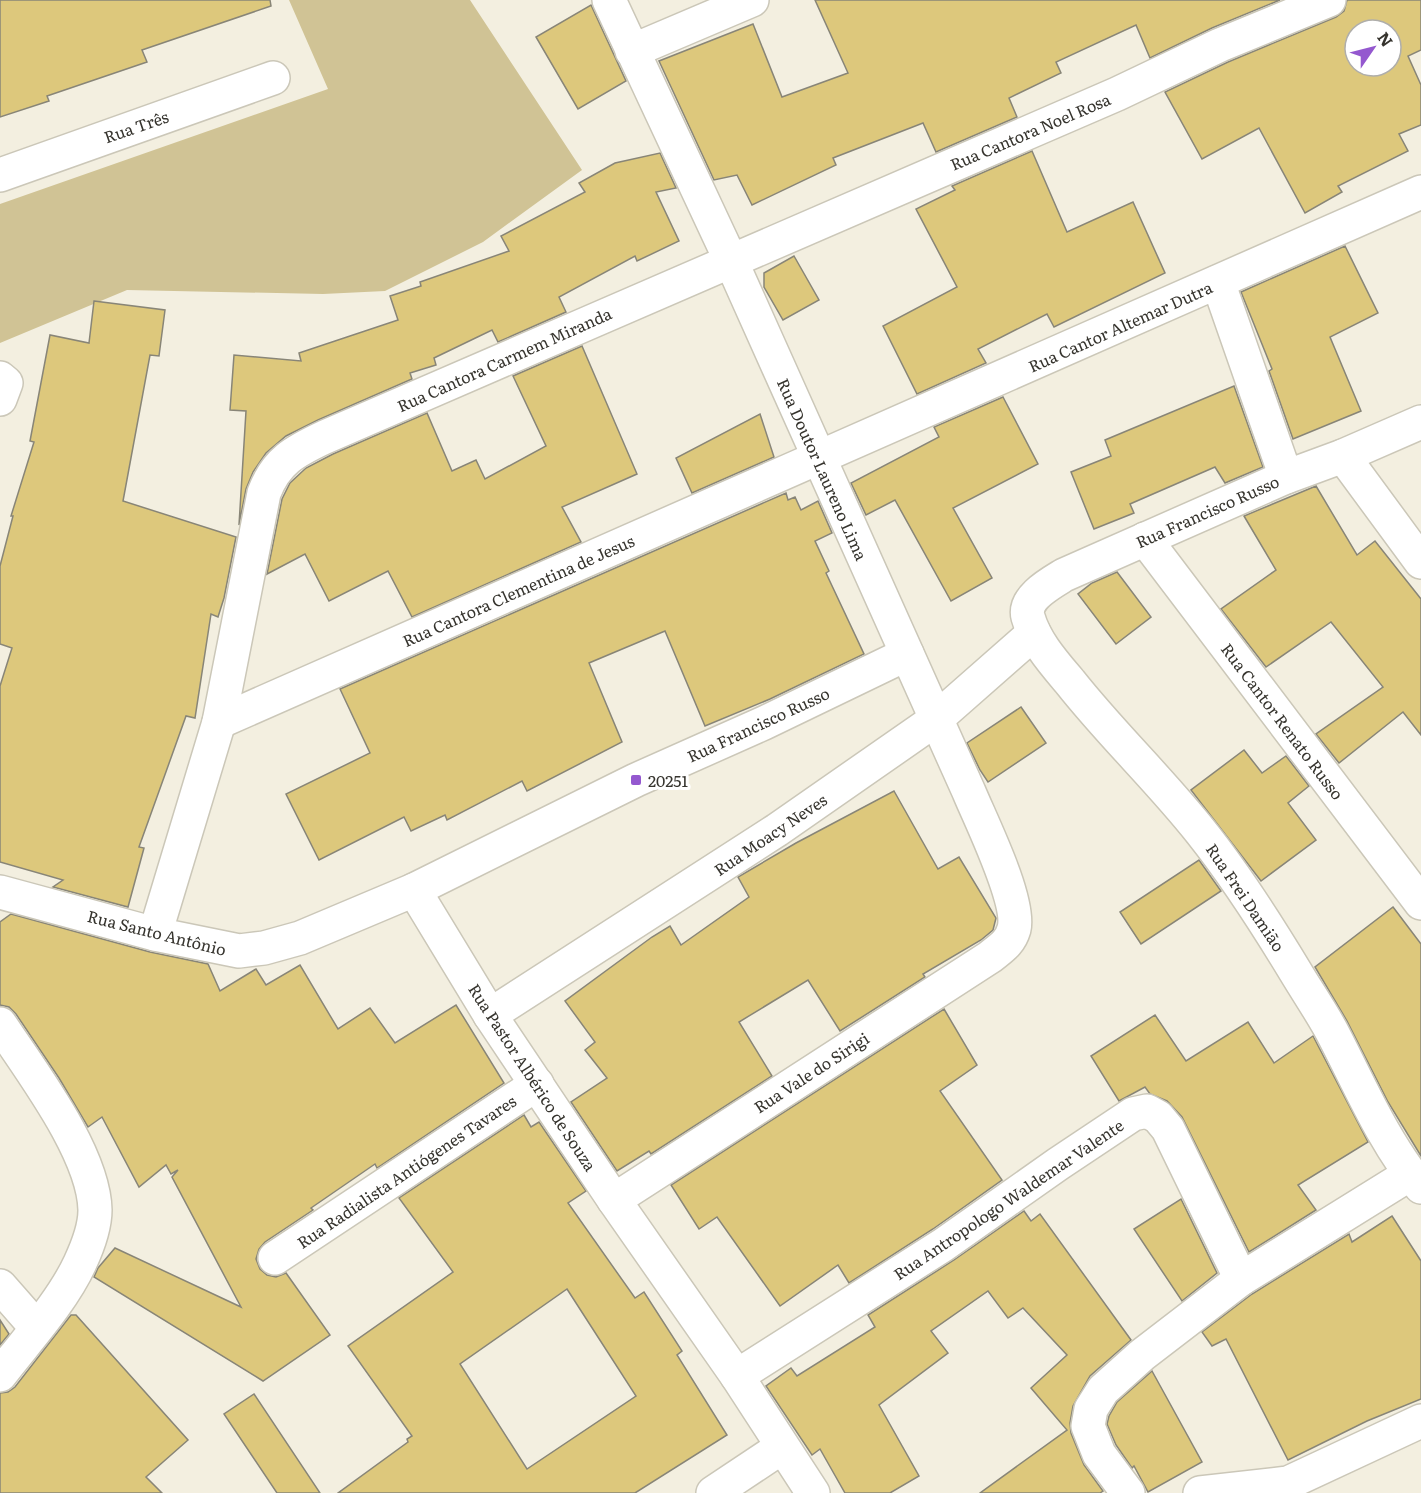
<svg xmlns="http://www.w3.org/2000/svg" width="1421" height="1493" viewBox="0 0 1421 1493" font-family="Literata,serif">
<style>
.green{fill:#d0c395}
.building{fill:#ddc87c;stroke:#888577;stroke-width:1.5;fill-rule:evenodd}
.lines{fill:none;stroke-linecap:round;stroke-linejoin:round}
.minor-casing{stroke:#cbc7b8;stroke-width:36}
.major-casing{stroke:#cbc7b8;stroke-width:36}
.minor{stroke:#fff;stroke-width:33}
.major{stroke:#fff;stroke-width:33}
.poi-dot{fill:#9458cf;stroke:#fff;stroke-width:2}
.labels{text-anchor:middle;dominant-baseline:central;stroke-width:6;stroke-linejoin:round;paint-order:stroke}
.street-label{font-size:16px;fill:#36342e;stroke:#fff}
.poi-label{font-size:16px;fill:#36342e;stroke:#fff;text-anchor:start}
</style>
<rect width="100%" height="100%" fill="#f3efe0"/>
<!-- green -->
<path class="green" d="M289,0H470L582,170L483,242L385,291L323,294L127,290L0,343V204L328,89Z"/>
<!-- building -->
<g class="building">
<path d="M0,0H270L271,6L142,50L147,62L47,96L49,101L0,117Z"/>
<path d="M815,0H1280L1212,28L1150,58L1136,25L1056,62L1061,73L1009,98L1017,117L936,152L923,123L833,158L836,165L752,205L737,175L714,180L659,61L753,24L782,97L848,73Z"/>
<path d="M1347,0H1421V50L1408,56L1421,85V125L1399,134L1408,151L1338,186L1342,192L1305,213L1259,128L1202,159L1165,92L1228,62L1336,17L1344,11ZM1355,30H1391V66H1355Z"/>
<path d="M591,5L626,81L578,109L536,37Z"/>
<path d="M1032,151L1067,232L1133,202L1165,273L1054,327L1047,314L978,349L986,363L917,394L883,326L957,287L916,209L955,190L952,186Z"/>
<path d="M660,153L676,188L656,192L679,241L637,261L635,256L559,297L566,312L498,342L492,330L434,358L436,365L410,373L412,379L318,420L286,436L266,453L253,472L246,489L239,525L246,411L230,410L234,355L301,361L299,353L398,320L390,296L421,286L420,282L509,251L501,236L585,192L579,183L615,163Z"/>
<path d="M1345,246L1378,313L1330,337L1361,411L1293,439L1269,371L1272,369L1241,292Z"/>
<path d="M794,256L819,300L783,320L764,287V273Z"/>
<path d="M94,301L165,310L159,356L150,355L123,501L236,537L224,598L218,617L211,614L195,718L186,716L139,847L144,848L128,907L53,887L63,880L0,862V686L12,648L0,644V566L13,516H11L34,442L30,441L50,335L89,343Z"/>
<path d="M582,346L637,474L562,507L581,542L412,617L388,571L329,601L305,554L267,574L282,499L290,483L306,468L333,454L427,413L452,471L476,460L485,479L546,446L513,376Z"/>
<path d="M1234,386L1263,467L1225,483L1215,467L1130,504L1134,513L1094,529L1071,472L1111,456L1105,440Z"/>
<path d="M1003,397L1038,464L953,508L992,578L951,601L895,500L866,515L851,483L939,437L934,427Z"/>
<path d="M760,414L774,457L692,493L676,458Z"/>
<path d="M1316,486L1357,555L1375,541L1421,599V735L1403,712L1339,763L1316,734L1383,687L1331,622L1266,667L1221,609L1276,570L1244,516Z"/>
<path d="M786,493L788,500L795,497L801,510L818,501L832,533L815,541L829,571L826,573L864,654L770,699L705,726L665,631L589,663L622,742L527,791L522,781L447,820L445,815L411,831L404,817L319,860L286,794L370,753L340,689Z"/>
<path d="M1117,572L1151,617L1116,644L1078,594L1092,583Z"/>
<path d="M1021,707L1046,743L988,782L980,770L967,743Z"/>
<path d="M1244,750L1262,773L1286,756L1309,786L1288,803L1316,840L1261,881L1191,790Z"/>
<path d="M894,791L938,869L959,857L996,918L993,930L981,940L923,974L925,977L840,1031L808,980L739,1022L772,1076L651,1154L649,1151L617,1171L571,1102L607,1078L585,1050L595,1042L565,1001L652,937L670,926L681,945L749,897L738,877L796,843Z"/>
<path d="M1199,860L1221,891L1141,944L1120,912Z"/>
<path d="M1393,907L1421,944V1156L1388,1102L1347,1021L1315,967Z"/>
<path d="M11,914L150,952L208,964L220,991L256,969L266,985L300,965L338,1029L370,1008L395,1043L456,1005L504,1083L377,1168L375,1164L311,1208L313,1210L265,1242L259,1249L256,1259L260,1269L267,1275L276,1277L286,1273L330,1335L263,1381L94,1277L98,1268L115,1248L241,1307L172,1177L178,1170L171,1174L166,1165L139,1187L102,1117L88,1127L59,1078L16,1014L9,1007L0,1005V922Z"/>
<path d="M944,1009L977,1065L940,1091L1002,1180L933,1229L849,1283L838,1265L780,1306L717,1217L699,1229L671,1185Z"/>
<path d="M1155,1015L1186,1061L1248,1022L1274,1063L1313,1036L1368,1142L1298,1185L1316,1210L1249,1252L1182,1117L1167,1101L1150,1094L1145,1087L1119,1101L1091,1056Z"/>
<path d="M524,1115L531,1127L539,1122L586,1191L568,1203L635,1298L644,1292L682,1351L677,1355L727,1435L635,1493H338L408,1442L407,1439L412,1436L348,1346L453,1272L399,1198ZM567,1289L636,1396L527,1469L460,1364Z"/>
<path d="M1181,1199L1217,1273L1182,1301L1134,1229Z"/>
<path d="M1024,1211L1031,1221L1040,1214L1131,1340L1090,1376L1073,1406L1070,1423L1071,1433L1084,1465L1103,1491L1100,1493H980L1067,1430L1031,1388L1067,1355L1023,1308L1008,1318L988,1291L931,1331L948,1353L879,1405L919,1476L890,1493H845L820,1449L812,1455L766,1386L791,1368L797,1376L875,1327L868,1315L954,1260Z"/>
<path d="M1392,1216L1421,1261V1399L1367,1421L1288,1460L1226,1339L1212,1346L1202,1332L1252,1294L1349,1234L1352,1242Z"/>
<path d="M71,1315H76L188,1440L146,1477L162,1493H0V1393L8,1392L15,1387Z"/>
<path d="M0,1320L9,1334L0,1345Z"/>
<path d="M1152,1371L1202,1462L1148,1492L1134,1466L1132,1468L1116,1445L1107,1424L1109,1416L1117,1402Z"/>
<path d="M254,1394L320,1493H277L224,1414Z"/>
</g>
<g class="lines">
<defs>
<g id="minor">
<path d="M609,0L731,261L969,792C981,821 1021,901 1014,929C1010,943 1001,948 990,957L614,1200"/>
<path d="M632,51L752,0"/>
<path d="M0,175L273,78"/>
<path d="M1218,282L1286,477"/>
<path d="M0,378L6,383L0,399"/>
<path d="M1421,422L1343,456L1286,477L1064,575C1051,583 1023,598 1028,617C1035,642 1054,663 1070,682C1111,734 1160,780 1201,832C1236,876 1266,923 1295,971C1307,991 1320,1010 1331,1030C1358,1081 1383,1142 1421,1187"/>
<path d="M1343,456L1421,562"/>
<path d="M1145,539L1421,903"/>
<path d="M219,722L1421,192"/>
<path d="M414,890L636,780L764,723L907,654"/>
<path d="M155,934L219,722L264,493C276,461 295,451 325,437L1117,94L1220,45L1329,0"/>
<path d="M490,1015L777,830L935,720L1034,633"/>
<path d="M0,1024C31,1071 94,1153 95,1210C95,1227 87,1248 80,1263C62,1302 26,1341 0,1375"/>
<path d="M275,1258L537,1084"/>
<path d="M0,1286L36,1327"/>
<path d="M737,1376L943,1245L1058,1164L1133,1114L1147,1111L1158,1117L1168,1129L1241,1279"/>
<path d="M713,1493L782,1447"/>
<path d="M1128,1493L1099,1454L1088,1426L1091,1409L1103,1390L1142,1355L1241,1279L1410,1174"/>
<path d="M1200,1493L1288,1483L1421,1421"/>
</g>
<path id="major" d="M0,892L155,934L239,951L264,948L300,938L414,890L490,1015L614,1200L737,1376L813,1493"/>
</defs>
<!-- minor casing -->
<use href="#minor" class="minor-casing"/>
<!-- major casing -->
<use href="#major" class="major-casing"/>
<!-- minor -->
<use href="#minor" class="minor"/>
<!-- major -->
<use href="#major" class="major"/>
</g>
<!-- markers -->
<rect class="poi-dot" x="630" y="774" width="12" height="12" rx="3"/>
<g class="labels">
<!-- street labels -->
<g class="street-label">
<text transform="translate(136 126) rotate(-19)">Rua Três</text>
<text transform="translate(1030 131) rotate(-23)">Rua Cantora Noel Rosa</text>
<text transform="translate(1120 326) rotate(-24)">Rua Cantor Altemar Dutra</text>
<text transform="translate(504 359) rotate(-24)">Rua Cantora Carmem Miranda</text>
<text transform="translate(823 469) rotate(66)">Rua Doutor Laureno Lima</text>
<text transform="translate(1207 511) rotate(-24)">Rua Francisco Russo</text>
<text transform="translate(518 590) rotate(-24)">Rua Cantora Clementina de Jesus</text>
<text transform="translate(1283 721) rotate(53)">Rua Cantor Renato Russo</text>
<text transform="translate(758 724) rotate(-25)">Rua Francisco Russo</text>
<text transform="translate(770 834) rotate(-34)">Rua Moacy Neves</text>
<text transform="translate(1246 897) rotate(56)">Rua Frei Damião</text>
<text transform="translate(157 932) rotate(14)">Rua Santo Antônio</text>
<text transform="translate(811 1072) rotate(-33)">Rua Vale do Sirigi</text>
<text transform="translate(533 1077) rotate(57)">Rua Pastor Albérico de Souza</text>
<text transform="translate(406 1171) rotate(-34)">Rua Radialista Antiógenes Tavares</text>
<text transform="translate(1008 1199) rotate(-34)">Rua Antropologo Waldemar Valente</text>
</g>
<!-- poi labels -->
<g class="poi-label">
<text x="648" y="780">20251</text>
</g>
</g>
<!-- north arrow -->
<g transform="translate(1373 48) rotate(55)"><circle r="28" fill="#ffffff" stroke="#afaeab" stroke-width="1.5"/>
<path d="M0-4.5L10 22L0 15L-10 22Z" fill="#9458cf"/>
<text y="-9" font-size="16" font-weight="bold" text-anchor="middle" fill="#36342e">N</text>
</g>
</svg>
